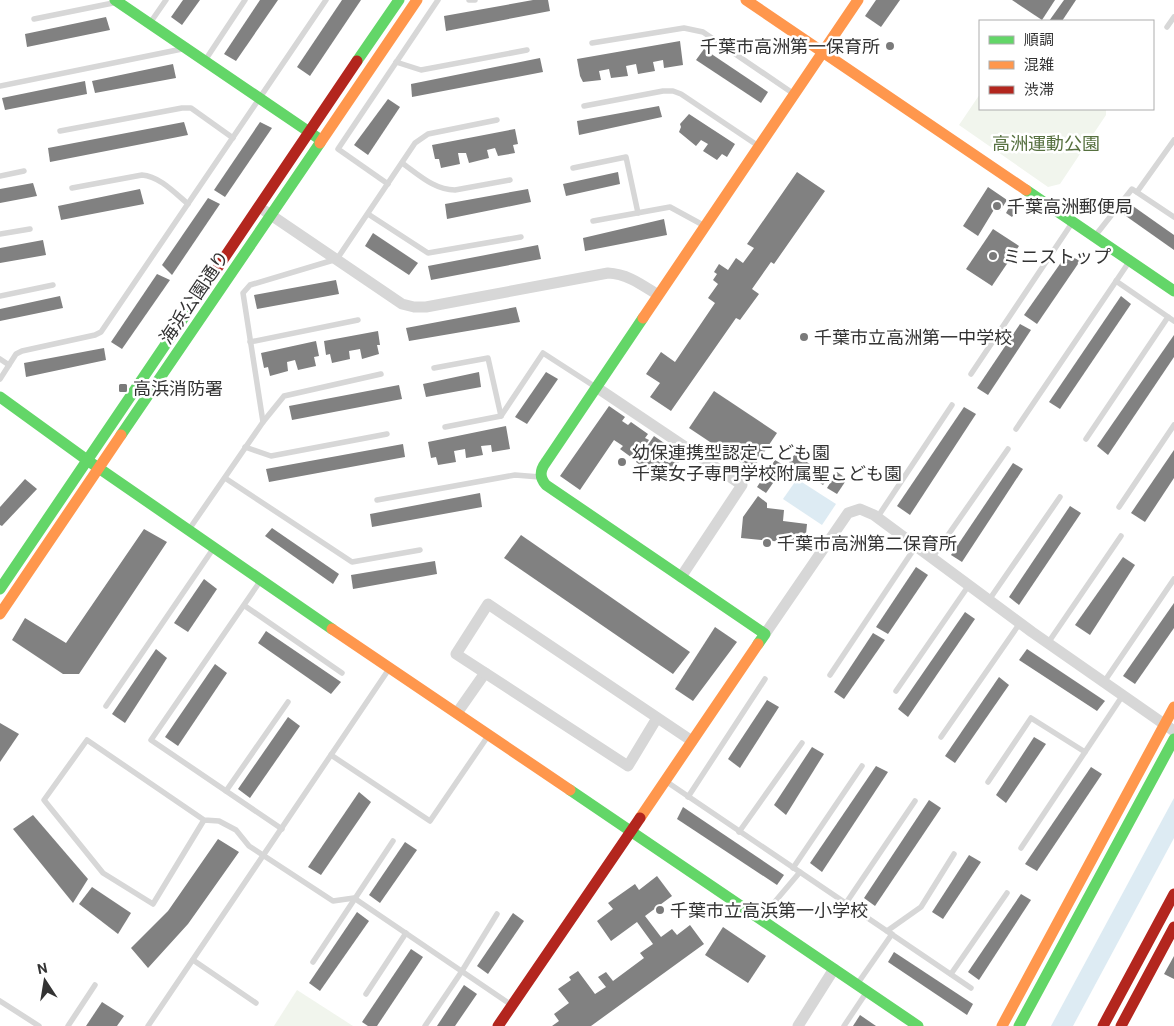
<svg xmlns="http://www.w3.org/2000/svg" width="1174" height="1026" viewBox="0 0 1174 1026" font-family="Roboto,'Noto Sans JP',sans-serif">
<style>
.green{fill:#f1f5ed}
.water{fill:#ddebf3}
.building{fill:#818181}
.lines{fill:none;stroke-linecap:round;stroke-linejoin:round}
.lane{stroke:#d7d7d7;stroke-width:5.5}
.street{stroke:#d7d7d7;stroke-width:11}
.fast{stroke:#63d668;stroke-width:11}
.slow{stroke:#ff974d;stroke-width:11}
.jam{stroke:#b3261e;stroke-width:11}
.poi-dot{fill:#7a7a7a;stroke:#fff;stroke-width:2}
.labels{text-anchor:middle;dominant-baseline:central;stroke-width:5;stroke-linejoin:round;paint-order:stroke}
.poi-label{font-size:18px;fill:#333;stroke:#fff;text-anchor:start}
.park-label{font-size:18px;fill:#56703f;stroke:#fff}
.street-label{font-size:18px;fill:#333;stroke:#fff}
</style>
<rect width="100%" height="100%" fill="#fff"/>
<!-- green -->
<g class="green">
<path d="M980,94V109H1106V115L1060,184L1048,187L959,125Z"/>
<path d="M297,990L353,1026H274Z"/>
</g>
<!-- water -->
<g class="water">
<path d="M797,479L836,504L822,525L783,499Z"/>
<path d="M1174,798V838L1073,1026H1051Z"/>
</g>
<!-- building -->
<g class="building">
<path d="M183,0H200L182,25L171,17Z"/>
<path d="M260,0H278L236,61L224,54Z"/>
<path d="M342,0H361L310,76L297,67Z"/>
<path d="M533,0H548L550,11L446,31L444,16Z"/>
<path d="M876,0H900L881,27L865,16Z"/>
<path d="M1012,0H1055L1042,20Z"/>
<path d="M1064,0H1076L1062,21H1049Z"/>
<path d="M106,17L110,30L27,47L25,34Z"/>
<path d="M680,41L683,65L664,68L663,60L653,62L655,71L638,74L636,64L626,66L628,76L611,78L609,69L599,71L601,80L583,82L580,76L577,59Z"/>
<path d="M704,49L768,92L761,103L696,60Z"/>
<path d="M540,58L543,72L412,97L411,84Z"/>
<path d="M173,64L176,78L95,93L92,81Z"/>
<path d="M85,81L87,94L5,110L2,98Z"/>
<path d="M388,99L400,107L368,155L354,145Z"/>
<path d="M659,106L662,117L579,135L577,121Z"/>
<path d="M689,114L735,144L727,157L722,154L717,160L703,151L708,144L701,140L696,146L679,132L681,127L680,124Z"/>
<path d="M184,122L188,135L50,162L48,148Z"/>
<path d="M260,122L272,128L225,197L214,190Z"/>
<path d="M515,129L518,144L513,145L515,153L498,156L495,148L487,150L489,158L469,163L466,153H458L460,164L441,168L439,159H435L432,145Z"/>
<path d="M618,172L620,184L566,196L563,184Z"/>
<path d="M797,172L825,191L774,264L771,262L752,289L759,294L740,320L736,318L671,411L650,397L660,383L646,374L661,352L675,362L715,303L708,298L718,284L713,280L717,274L714,272L719,264L728,270L736,258L743,263L754,248L747,244Z"/>
<path d="M33,183L37,196L0,203V189Z"/>
<path d="M988,187L1007,200L1000,211L995,208L978,236L963,226Z"/>
<path d="M140,189L144,204L61,220L58,206Z"/>
<path d="M528,189L531,202L447,219L445,204Z"/>
<path d="M208,198L220,204L172,275L162,265Z"/>
<path d="M1130,204L1174,235V250L1123,214Z"/>
<path d="M1010,206L1017,210L1012,217L1006,213Z"/>
<path d="M664,219L667,235L585,251L583,238Z"/>
<path d="M993,229L1019,246L992,286L966,269Z"/>
<path d="M373,233L418,263L409,275L365,246Z"/>
<path d="M43,240L46,255L0,263V248Z"/>
<path d="M538,245L541,259L431,280L428,266Z"/>
<path d="M1067,254L1080,261L1037,324L1024,315Z"/>
<path d="M157,274L170,280L122,349L111,342Z"/>
<path d="M336,280L339,294L257,309L254,295Z"/>
<path d="M60,296L63,308L0,321V309Z"/>
<path d="M1121,296L1131,304L1060,409L1049,402Z"/>
<path d="M516,307L520,322L409,341L406,328Z"/>
<path d="M1020,324L1031,330L988,395L977,388Z"/>
<path d="M378,331L380,345H377L379,354L362,359L360,349L349,351L350,359L332,363L330,354L326,355L324,341Z"/>
<path d="M1174,335V357L1108,455L1097,446Z"/>
<path d="M316,341L319,356L314,357L316,366L298,370L295,360L287,362L288,371L270,376L268,367L264,368L261,353Z"/>
<path d="M104,348L106,360L26,377L24,363Z"/>
<path d="M479,372L481,387L426,397L423,384Z"/>
<path d="M546,372L558,379L527,424L515,417Z"/>
<path d="M399,385L402,399L292,420L289,406Z"/>
<path d="M714,391L777,433L752,470L689,428Z"/>
<path d="M609,406L625,417L622,421L628,425L631,422L648,434L645,438L649,440L635,460L620,449L623,446L614,440L580,490L560,476Z"/>
<path d="M964,407L976,414L910,515L897,506Z"/>
<path d="M506,426L510,449L492,452L491,445L481,446L483,455L466,458L465,449L454,451L456,462L438,465L436,457L431,458L428,442Z"/>
<path d="M654,436L683,456L665,482L636,462Z"/>
<path d="M403,444L405,457L269,482L266,469Z"/>
<path d="M1174,450V478L1145,522L1131,513Z"/>
<path d="M795,454L829,477L823,485L789,462Z"/>
<path d="M775,460L785,466L766,493L757,487Z"/>
<path d="M1013,463L1023,469L962,562L951,555Z"/>
<path d="M837,472L847,479L837,494L827,488Z"/>
<path d="M25,479L37,489L2,526L0,525V507Z"/>
<path d="M480,493L482,507L372,527L370,514Z"/>
<path d="M758,496L767,503V508L784,510L783,521L807,524L805,544L741,538L743,517Z"/>
<path d="M1070,506L1081,513L1019,605L1009,597Z"/>
<path d="M272,528L339,574L333,584L265,536Z"/>
<path d="M144,529L167,542L79,674H63L12,640L25,618L66,643Z"/>
<path d="M521,535L690,652L673,674L504,558Z"/>
<path d="M1123,557L1135,565L1090,635L1075,625Z"/>
<path d="M435,561L437,574L353,589L351,575Z"/>
<path d="M916,567L928,575L888,634L876,627Z"/>
<path d="M204,579L217,589L188,632L174,623Z"/>
<path d="M1174,603V628L1135,684L1123,676Z"/>
<path d="M965,612L975,619L908,717L898,709Z"/>
<path d="M715,627L737,642L693,701L675,689Z"/>
<path d="M266,631L341,682L331,694L258,643Z"/>
<path d="M873,633L885,640L844,699L834,692Z"/>
<path d="M156,649L167,658L125,723L112,714Z"/>
<path d="M1027,649L1105,701L1097,711L1019,660Z"/>
<path d="M215,664L227,673L178,746L165,737Z"/>
<path d="M999,677L1009,685L955,763L945,756Z"/>
<path d="M767,700L779,707L740,768L728,759Z"/>
<path d="M288,717L300,726L250,798L238,789Z"/>
<path d="M0,723L19,734L0,762Z"/>
<path d="M1034,737L1046,744L1006,803L996,795Z"/>
<path d="M812,747L824,754L786,815L774,805Z"/>
<path d="M876,766L888,772L822,872L810,863Z"/>
<path d="M1091,767L1102,774L1037,871L1025,864Z"/>
<path d="M359,792L371,802L321,875L308,867Z"/>
<path d="M929,800L941,808L875,906L864,898Z"/>
<path d="M683,807L784,875L777,885L677,819Z"/>
<path d="M33,815L88,879L73,903L13,829Z"/>
<path d="M218,839L239,852L188,924L148,968L131,948L168,911Z"/>
<path d="M405,842L417,850L380,903L369,895Z"/>
<path d="M969,855L981,862L943,919L932,912Z"/>
<path d="M657,876L672,896L645,916L661,937L672,929L677,935L690,925L704,944L591,1026H552L559,1021L554,1014L569,1003L558,989L571,980L569,977L578,971L595,994L606,987L598,977L606,972L613,981L644,958L640,953L653,944L637,922L611,941L597,921L613,909L608,903L635,884L639,890Z"/>
<path d="M92,887L131,913L118,934L79,904Z"/>
<path d="M1021,894L1031,900L979,980L968,972Z"/>
<path d="M357,912L369,921L320,991L309,983Z"/>
<path d="M513,913L524,921L488,974L477,966Z"/>
<path d="M723,927L766,956L748,983L705,955Z"/>
<path d="M411,949L423,957L377,1026H368L362,1022Z"/>
<path d="M894,952L973,1004L967,1015L888,962Z"/>
<path d="M1174,956V979L1164,974Z"/>
<path d="M464,985L477,994L455,1026H437Z"/>
<path d="M102,1002L124,1016L117,1026H86Z"/>
<path d="M860,1015L876,1026H853Z"/>
</g>
<g class="lines">
<!-- lane -->
<g class="lane">
<path d="M469,0H475"/>
<path d="M34,19L113,3"/>
<path d="M150,23L166,0"/>
<path d="M1167,27L1174,17"/>
<path d="M592,43L684,28L703,32L794,94"/>
<path d="M206,59L245,0"/>
<path d="M396,62L421,70L527,50"/>
<path d="M0,86L182,49"/>
<path d="M584,106L663,91H673L681,94L757,145"/>
<path d="M60,131L182,108H191L233,138"/>
<path d="M402,163C418,174 434,190 455,190L510,180"/>
<path d="M573,168L626,157L638,213"/>
<path d="M0,176L24,171"/>
<path d="M388,184L338,149L438,0"/>
<path d="M72,188L142,175C159,176 175,193 188,204"/>
<path d="M1137,192L1174,140"/>
<path d="M368,214L428,253L521,237"/>
<path d="M593,221L670,207L703,225"/>
<path d="M0,234L30,229"/>
<path d="M1095,236L1132,189L1174,217"/>
<path d="M1116,281L1174,321"/>
<path d="M0,296L53,285"/>
<path d="M250,342L358,320"/>
<path d="M0,359L9,365"/>
<path d="M434,368L488,358L501,416"/>
<path d="M971,374L1072,223"/>
<path d="M0,379L16,354L22,351L95,335L101,332L326,0"/>
<path d="M263,422L284,396L381,374"/>
<path d="M445,427L501,416L543,353L594,386"/>
<path d="M1016,429L1129,262"/>
<path d="M1086,439L1168,317"/>
<path d="M245,447L271,456L387,434"/>
<path d="M225,478L352,562L420,550"/>
<path d="M377,500L515,475L540,477"/>
<path d="M1119,507L1174,425"/>
<path d="M877,518L952,405"/>
<path d="M190,528L263,422L243,293L250,285L337,259L415,143L428,134L497,120"/>
<path d="M932,558L1008,449"/>
<path d="M261,580L151,740L282,829"/>
<path d="M989,600L1060,497"/>
<path d="M245,606L342,673"/>
<path d="M1048,643L1121,536"/>
<path d="M830,675L916,546"/>
<path d="M1104,682L1174,579"/>
<path d="M896,691L969,585"/>
<path d="M106,706L213,549"/>
<path d="M941,737L1020,623"/>
<path d="M331,755L430,821L488,736"/>
<path d="M667,782L971,988"/>
<path d="M988,782L1031,718L1085,752"/>
<path d="M226,791L288,702"/>
<path d="M688,797L765,679"/>
<path d="M204,820L153,904L103,873L44,800L87,740L204,820L219,821L236,830L249,846L333,901L354,898L510,1004"/>
<path d="M739,832L802,743"/>
<path d="M1021,848L1123,695"/>
<path d="M793,868L862,766"/>
<path d="M846,903L915,801"/>
<path d="M762,917L800,872"/>
<path d="M887,931L921,907L954,854"/>
<path d="M193,960L256,1003"/>
<path d="M313,962L393,841"/>
<path d="M951,974L1007,893"/>
<path d="M858,983L892,934"/>
<path d="M366,994L406,933"/>
<path d="M0,1001L39,1026"/>
<path d="M68,1026L95,985"/>
<path d="M148,1026L389,669"/>
<path d="M425,1026L462,971L497,914"/>
<path d="M844,1026L866,993"/>
</g>
<!-- street -->
<g class="street">
<path d="M265,211L402,304L414,307H426L608,273C628,274 642,285 658,295"/>
<path d="M596,387L742,485L681,577"/>
<path d="M765,634L848,513L860,509L874,515L1032,632L1174,731"/>
<path d="M457,713L485,673"/>
<path d="M657,718L628,766L456,654L488,604L692,741"/>
<path d="M798,1026L834,969"/>
</g>
<!-- fast -->
<g class="fast">
<path d="M115,0L318,138"/>
<path d="M357,61L399,0"/>
<path d="M1026,190L1174,291"/>
<path d="M643,318L546,462C540,470 539,477 546,485L765,634L758,644"/>
<path d="M0,397L87,460L332,629"/>
<path d="M121,435L320,143"/>
<path d="M0,589L216,270"/>
<path d="M570,790L918,1026"/>
<path d="M1019,1026L1174,739"/>
</g>
<!-- slow -->
<g class="slow">
<path d="M746,0L1026,190"/>
<path d="M320,143L417,0"/>
<path d="M643,318L858,0"/>
<path d="M0,614L121,435"/>
<path d="M332,629L570,790"/>
<path d="M640,818L758,644"/>
<path d="M1002,1026L1174,707"/>
</g>
<!-- jam -->
<g class="jam">
<path d="M216,270L357,61"/>
<path d="M498,1026L640,818"/>
<path d="M1103,1026L1174,894"/>
<path d="M1121,1026L1174,927"/>
</g>
</g>
<!-- markers -->
<g class="poi-dot">
<circle cx="890" cy="46" r="5"/>
<circle cx="997" cy="206" r="5"/>
<circle cx="993" cy="256" r="5"/>
<circle cx="804" cy="337" r="5"/>
<rect x="118" y="383" width="10" height="10" rx="2.5"/>
<circle cx="622" cy="462" r="5"/>
<circle cx="767" cy="543" r="5"/>
<circle cx="660" cy="910" r="5"/>
</g>
<g class="labels">
<!-- poi labels -->
<g class="poi-label">
<text x="880" y="46" text-anchor="end">千葉市高洲第一保育所</text>
<text x="1007" y="206">千葉高洲郵便局</text>
<text x="1003" y="256">ミニストップ</text>
<text x="814" y="337">千葉市立高洲第一中学校</text>
<text x="133" y="388">高浜消防署</text>
<text x="632" y="452">幼保連携型認定こども園<tspan x="632" dy="21">千葉女子専門学校附属聖こども園</tspan></text>
<text x="777" y="543">千葉市高洲第二保育所</text>
<text x="670" y="910">千葉市立高浜第一小学校</text>
</g>
<!-- park labels -->
<g class="park-label">
<text x="1046" y="143">高洲運動公園</text>
</g>
<!-- street labels -->
<g class="street-label">
<text transform="translate(194 297) rotate(-56)">海浜公園通り</text>
</g>
</g>
<!-- legend -->
<rect x="979" y="20" width="175" height="90" fill="#ffffff" stroke="#adadad"/>
<rect x="989" y="36" width="25" height="8" fill="#63d668" stroke="#adadad"/>
<text x="1024" y="45" font-size="15" fill="#333333">順調</text>
<rect x="989" y="61" width="25" height="8" fill="#ff974d" stroke="#adadad"/>
<text x="1024" y="70" font-size="15" fill="#333333">混雑</text>
<rect x="989" y="86" width="25" height="8" fill="#b3261e" stroke="#adadad"/>
<text x="1024" y="95" font-size="15" fill="#333333">渋滞</text>
<!-- north arrow -->
<g transform="translate(45 981) rotate(348)" stroke="#ffffff" stroke-width="4" paint-order="stroke">
<path d="M0-4L9 19L0 12L-9 19Z" fill="#333333"/>
<text y="-8" font-size="14" font-weight="bold" text-anchor="middle" fill="#333333">N</text>
</g>
</svg>
